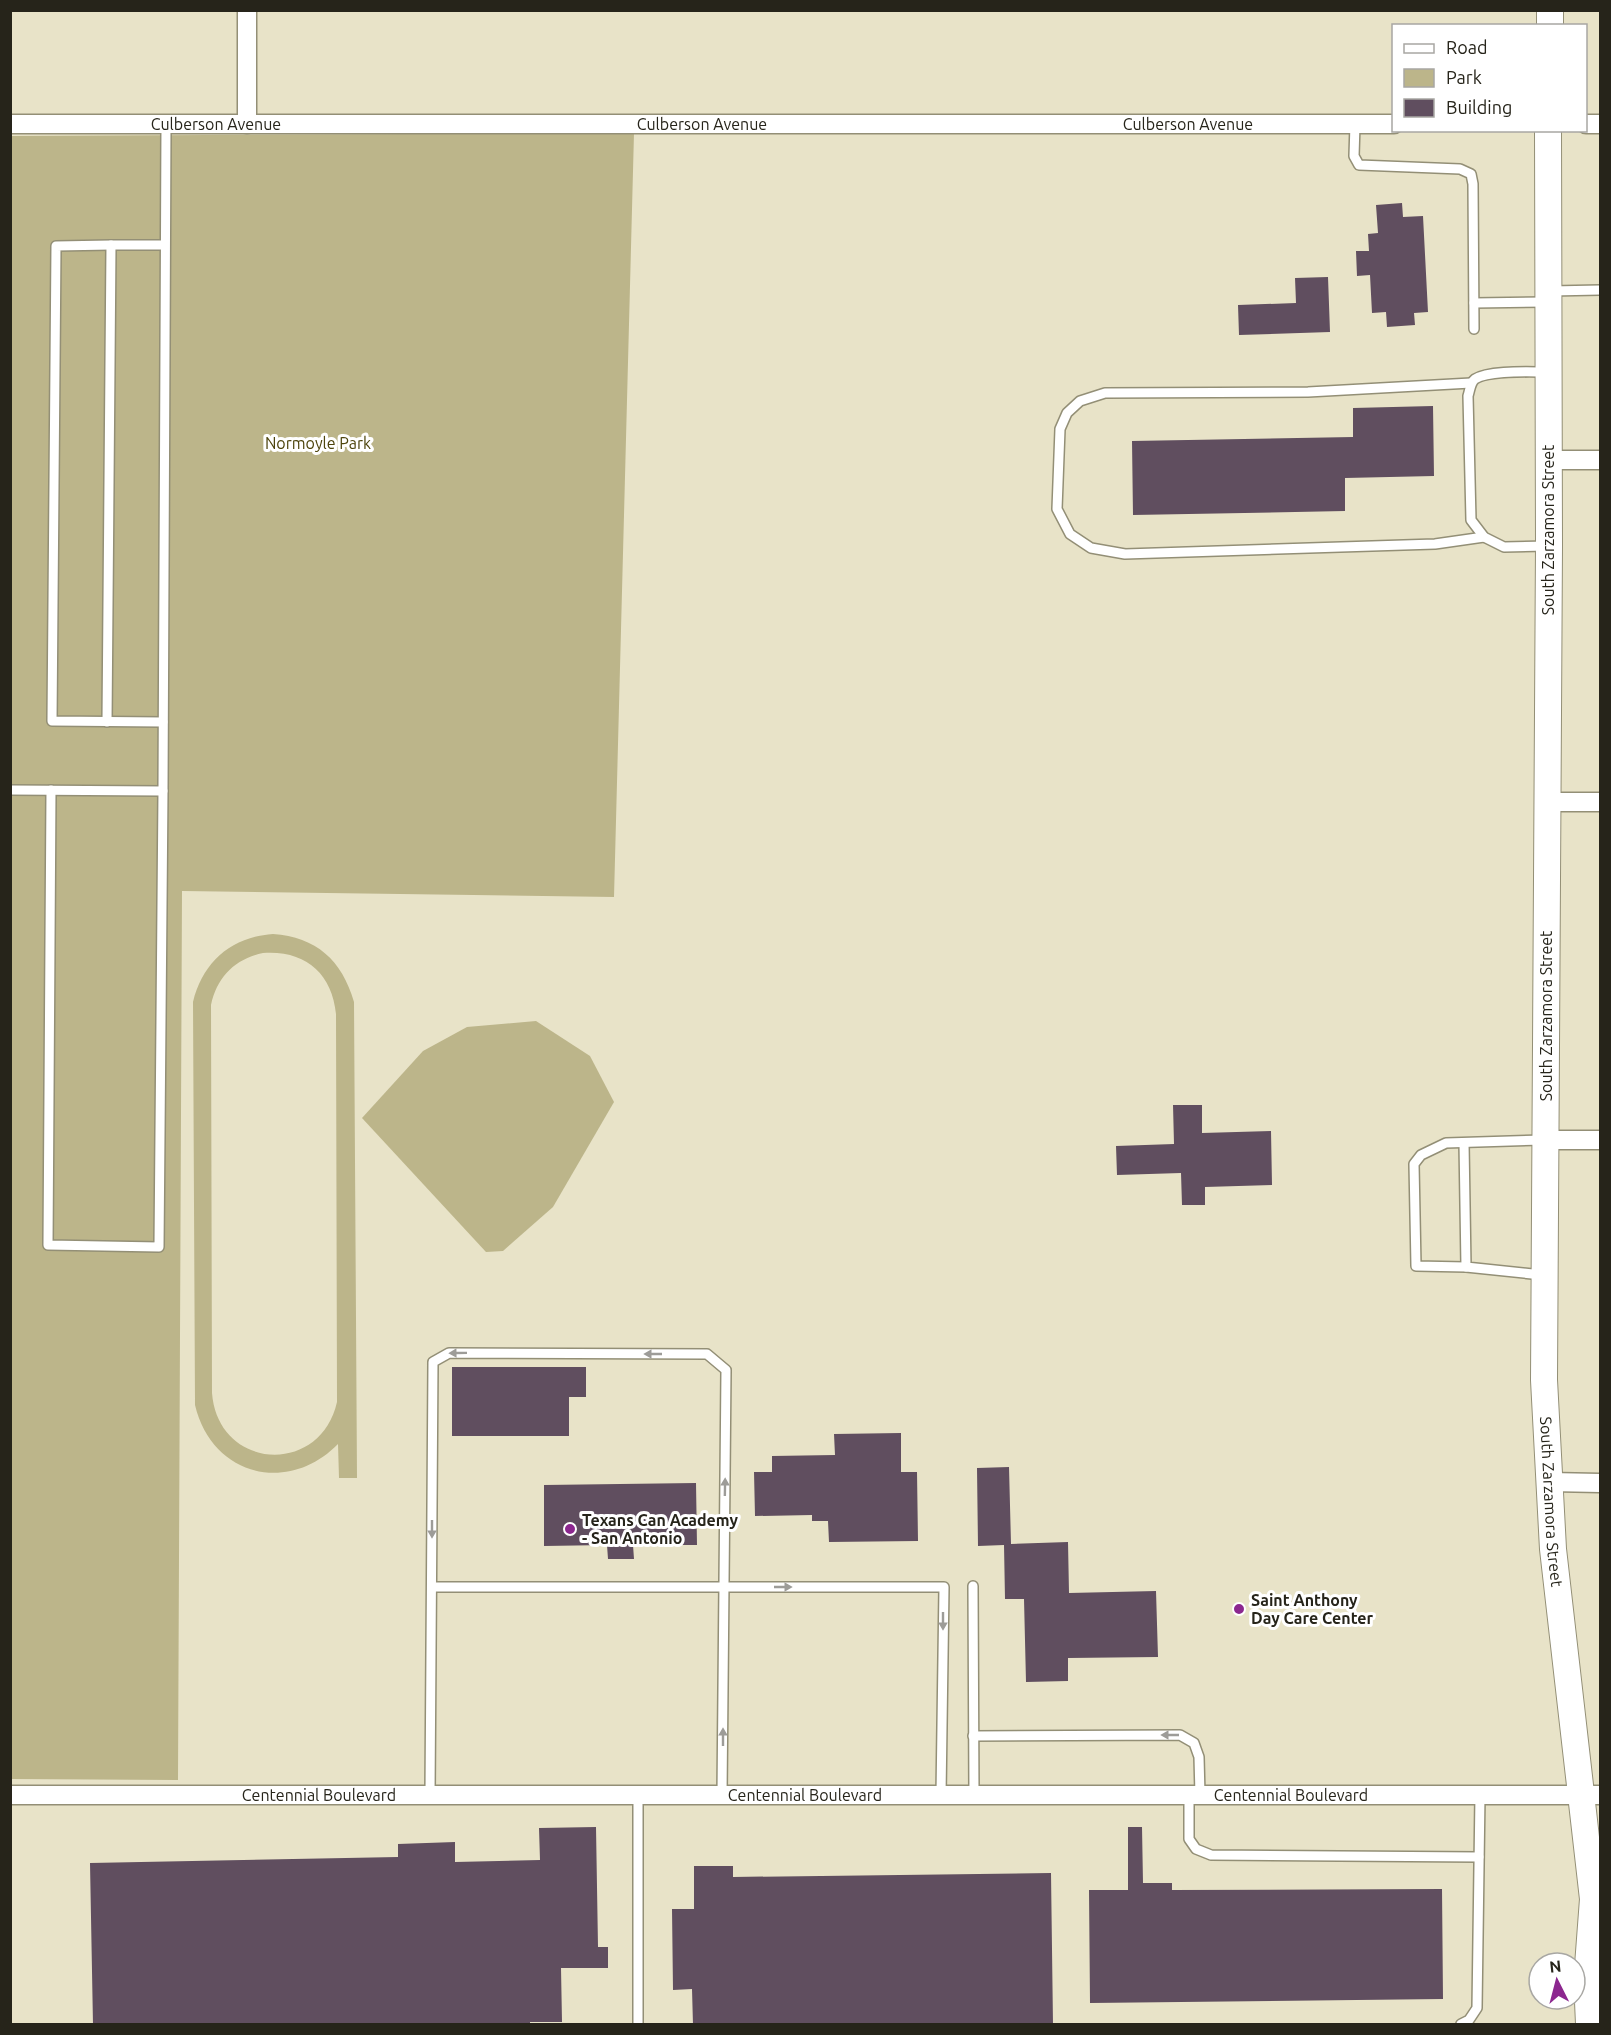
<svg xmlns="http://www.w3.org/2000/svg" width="1611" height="2035" viewBox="0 0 1611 2035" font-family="Ubuntu,sans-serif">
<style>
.green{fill:#bcb58a;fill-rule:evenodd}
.building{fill:#604e5f}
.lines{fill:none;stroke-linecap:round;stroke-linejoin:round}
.lane-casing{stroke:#938f76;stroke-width:12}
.street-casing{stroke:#938f76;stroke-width:21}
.secondary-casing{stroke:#938f76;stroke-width:28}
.lane{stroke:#fff;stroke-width:9}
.street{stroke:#fff;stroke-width:18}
.secondary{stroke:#fff;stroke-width:26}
.oneway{fill:#9d9c98}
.poi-dot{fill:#8c278f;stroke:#fff;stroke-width:2}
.labels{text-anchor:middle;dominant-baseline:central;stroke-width:6;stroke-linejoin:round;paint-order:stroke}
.street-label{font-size:16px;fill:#26241a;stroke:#fff}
.park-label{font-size:16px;fill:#4d440c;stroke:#fff}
.poi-label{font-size:16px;font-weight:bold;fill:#26241a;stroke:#fff;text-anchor:start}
</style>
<rect width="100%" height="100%" fill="#e8e3c8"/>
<!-- green -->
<g class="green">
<path d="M634,133L614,897L182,891L178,1780L11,1779V136Z"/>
<path d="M273,934C316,937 342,960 354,1002L357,1478H339L338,1444C288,1495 212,1476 195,1405L193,1002C203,962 231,937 273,934ZM263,953C305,950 332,973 336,1014L337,1402C320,1477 218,1470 212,1393L211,1005C217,977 235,959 263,953Z"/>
<path d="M536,1021L590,1056L614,1102L553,1207L503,1251L486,1252L362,1118L423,1051L467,1027Z"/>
</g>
<!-- building -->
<g class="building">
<path d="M1402,203L1403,217L1423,216L1428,312L1414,313L1415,325L1387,327L1386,312L1372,313L1370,275L1357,276L1356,251H1369L1368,234L1378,233L1376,205Z"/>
<path d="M1328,277L1330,332L1239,335L1238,305L1296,303L1295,278Z"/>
<path d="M1433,406L1434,476L1345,478V511L1133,515L1132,441L1353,437V408Z"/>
<path d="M1173,1105H1202V1133L1271,1131L1272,1185L1205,1187V1205H1182L1181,1173L1117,1175L1116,1146L1174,1144Z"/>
<path d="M452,1367H586V1397H569V1436H452Z"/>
<path d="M901,1433V1472H917L918,1541L829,1542L828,1521H812V1515L755,1516L754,1472H772V1456L835,1455L834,1434Z"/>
<path d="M1009,1467L1011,1544L1068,1542L1069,1593L1156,1591L1158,1657L1068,1658V1681L1026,1682L1024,1599H1005L1004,1545L978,1546L977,1468Z"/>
<path d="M696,1483L697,1545H633L634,1559H608L607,1545L544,1546V1485Z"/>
<path d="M596,1827L598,1947H608V1968H561L562,2022H530V2024L517,2025H93L90,1863L398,1857V1844L455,1842V1862L540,1860L539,1828Z"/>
<path d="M1128,1827H1142L1143,1883H1172V1890L1442,1889L1443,1999L1090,2003L1089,1890H1128Z"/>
<path d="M694,1866H733V1877L1051,1873L1053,2025H693L692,1989L673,1990L672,1909H694Z"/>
</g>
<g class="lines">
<defs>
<g id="lane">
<path d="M1355,124L1354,156L1359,165L1460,169L1471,174L1473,184L1474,329"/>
<path d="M111,245L56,246L52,721L163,722"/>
<path d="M1551,291L1600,290"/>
<path d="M1474,303L1546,302"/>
<path d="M1546,372C1529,372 1489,370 1475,379C1470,383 1470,390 1468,396L1471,520L1484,537L1504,547L1547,546"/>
<path d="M1471,383L1308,392L1105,393L1080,401L1067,413L1060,429L1057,509L1070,534L1091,548L1125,554L1435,544L1484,537"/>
<path d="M107,722L111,245H164"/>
<path d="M10,790L163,791L166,125"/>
<path d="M51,790L48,1245L159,1247L163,791"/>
<path d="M1464,1143L1466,1267L1542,1275"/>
<path d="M1466,1267L1416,1266L1414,1164L1421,1155L1446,1143L1543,1140"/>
<path d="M973,1586L974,1795"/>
<path d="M432,1587H944L941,1795"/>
<path d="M973,1736L1180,1735L1194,1743L1199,1757L1200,1795"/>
<path d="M430,1795L433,1362L449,1353L707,1354L726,1370L722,1795"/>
<path d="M638,1795V2024"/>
<path d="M1189,1795V1839L1196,1849L1211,1855L1479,1857"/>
<path d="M1461,2024L1469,2020L1477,2008L1480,1795"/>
</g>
<g id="street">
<path id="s1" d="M10,124H1394"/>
<path d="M247,124V10"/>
<path d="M1586,124H1600"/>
<path d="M1548,460H1600"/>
<path d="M1547,802H1600"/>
<path d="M1545,1140H1600"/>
<path d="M1550,1482L1600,1483"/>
<path id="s2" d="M10,1795H1600"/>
</g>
<g id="secondary">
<path d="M1550,26V10"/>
<path id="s3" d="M1548,130L1549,546L1544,1380L1553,1549L1593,1899L1587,1979L1589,2024"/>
</g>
</defs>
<!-- lane casing -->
<use href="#lane" class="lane-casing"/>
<!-- street casing -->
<use href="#street" class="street-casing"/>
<!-- secondary casing -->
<use href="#secondary" class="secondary-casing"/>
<!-- lane -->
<use href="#lane" class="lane"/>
<!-- street -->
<use href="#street" class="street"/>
<!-- secondary -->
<use href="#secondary" class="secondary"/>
</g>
<!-- one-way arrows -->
<defs><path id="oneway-solid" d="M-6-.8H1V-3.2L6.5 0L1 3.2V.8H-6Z" transform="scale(1.5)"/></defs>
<g class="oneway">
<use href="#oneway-solid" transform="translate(458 1353) rotate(179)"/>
<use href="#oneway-solid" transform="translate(653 1354) rotate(-180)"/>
<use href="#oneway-solid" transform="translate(725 1487) rotate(-89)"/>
<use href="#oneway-solid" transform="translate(432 1529) rotate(90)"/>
<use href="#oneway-solid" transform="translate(783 1587)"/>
<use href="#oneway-solid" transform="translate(943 1621) rotate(90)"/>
<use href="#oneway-solid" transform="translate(1170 1735) rotate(180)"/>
<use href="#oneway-solid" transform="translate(723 1737) rotate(-90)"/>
</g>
<!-- markers -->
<g class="poi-dot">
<circle cx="570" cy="1529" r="6"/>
<circle cx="1239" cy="1609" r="6"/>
</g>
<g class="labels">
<!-- street labels -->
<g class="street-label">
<text stroke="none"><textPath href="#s1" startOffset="206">Culberson Avenue</textPath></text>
<text stroke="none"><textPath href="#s1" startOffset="1178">Culberson Avenue</textPath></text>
<text stroke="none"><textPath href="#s1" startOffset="692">Culberson Avenue</textPath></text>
<text transform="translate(1548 530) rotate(-90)">South Zarzamora Street</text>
<text transform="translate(1546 1016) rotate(-90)">South Zarzamora Street</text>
<text stroke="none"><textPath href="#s3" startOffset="1372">South Zarzamora Street</textPath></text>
<text stroke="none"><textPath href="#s2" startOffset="309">Centennial Boulevard</textPath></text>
<text stroke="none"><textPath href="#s2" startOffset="795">Centennial Boulevard</textPath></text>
<text stroke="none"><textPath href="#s2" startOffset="1281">Centennial Boulevard</textPath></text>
</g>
<!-- park labels -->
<g class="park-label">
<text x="318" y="443">Normoyle Park</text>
</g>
<!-- poi labels -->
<g class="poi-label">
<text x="582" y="1520">Texans Can Academy<tspan x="582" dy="18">- San Antonio</tspan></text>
<text x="1251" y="1600">Saint Anthony<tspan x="1251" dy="18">Day Care Center</tspan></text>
</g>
</g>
<!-- border -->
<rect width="1611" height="2035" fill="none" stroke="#26241a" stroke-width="24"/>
<!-- legend -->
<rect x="1392" y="24" width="195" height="108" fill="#ffffff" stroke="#a8a7a3" stroke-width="1.5"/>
<rect x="1404" y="44" width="30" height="9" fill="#ffffff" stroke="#a8a7a3" stroke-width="1.5"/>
<text x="1446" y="54" font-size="18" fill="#26241a">Road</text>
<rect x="1404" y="69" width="30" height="18" fill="#bcb58a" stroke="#a8a7a3" stroke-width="1.5"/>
<text x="1446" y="84" font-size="18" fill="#26241a">Park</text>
<rect x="1404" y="99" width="30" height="18" fill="#604e5f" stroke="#a8a7a3" stroke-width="1.5"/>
<text x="1446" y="114" font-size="18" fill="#26241a">Building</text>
<!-- north arrow -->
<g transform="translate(1557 1981) rotate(354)"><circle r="28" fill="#ffffff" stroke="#a8a7a3" stroke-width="1.5"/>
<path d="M0-4.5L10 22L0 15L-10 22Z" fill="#8c278f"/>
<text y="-9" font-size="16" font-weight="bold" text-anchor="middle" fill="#26241a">N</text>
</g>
</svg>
